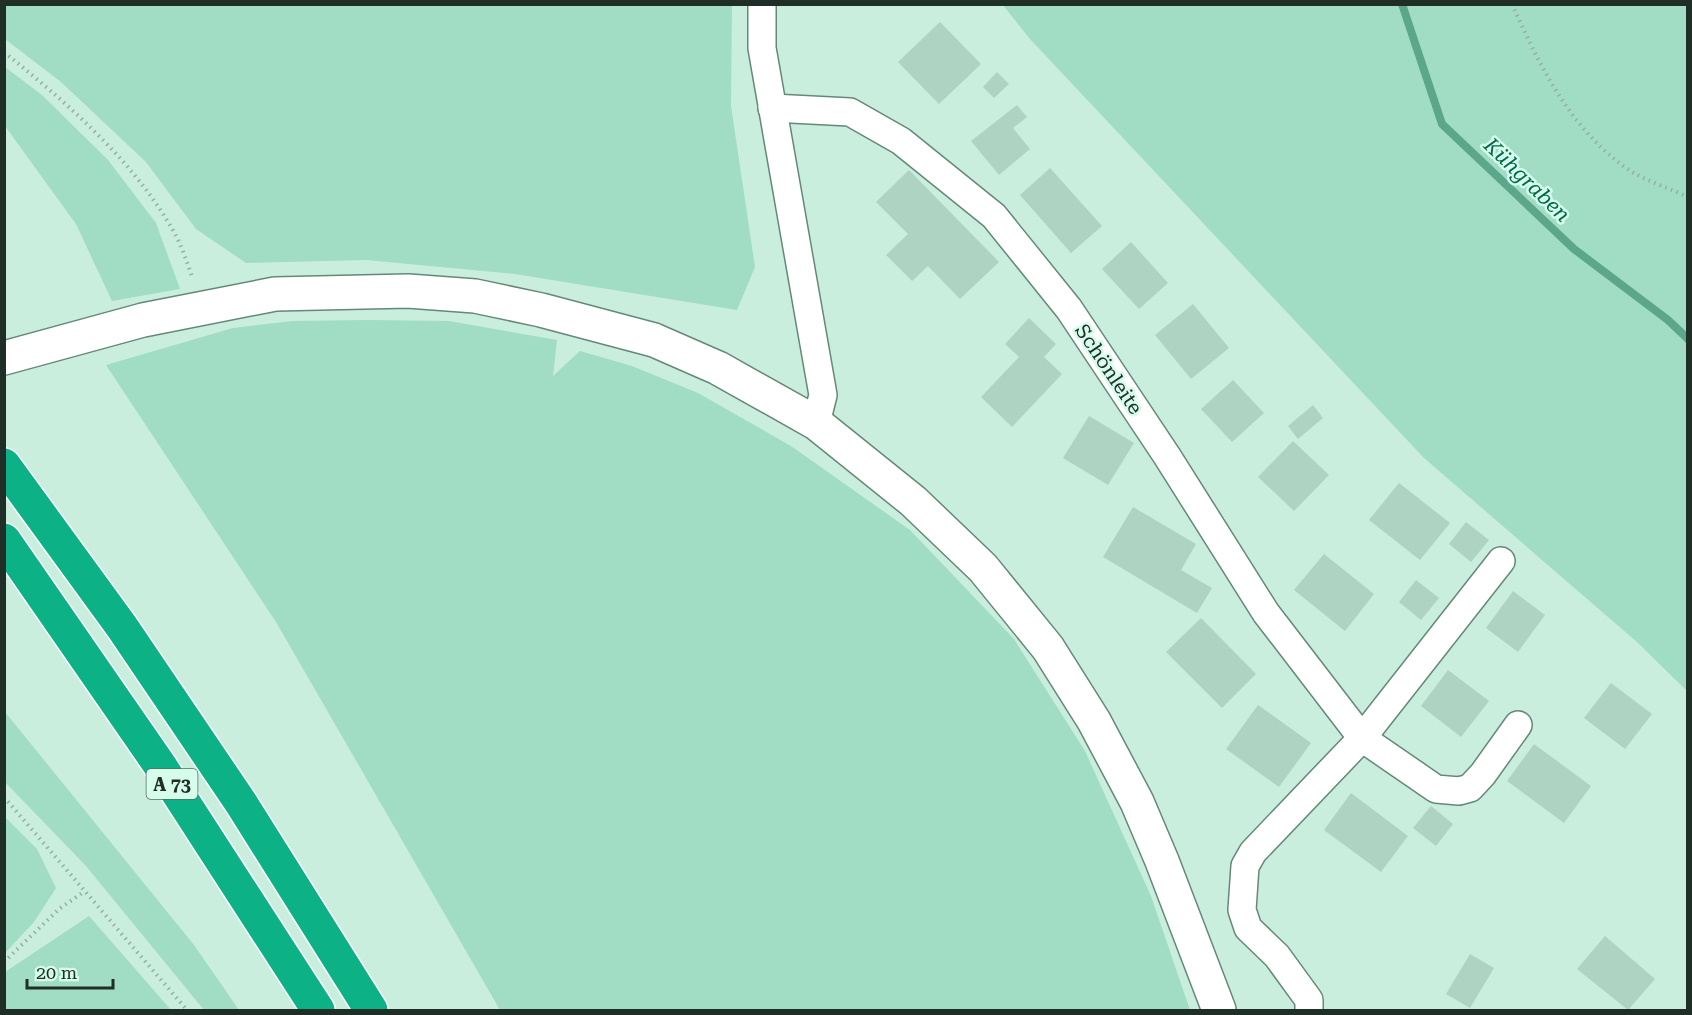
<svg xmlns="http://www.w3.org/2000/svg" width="1692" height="1015" viewBox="0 0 1692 1015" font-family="'Roboto Serif',serif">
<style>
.green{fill:#a0ddc4}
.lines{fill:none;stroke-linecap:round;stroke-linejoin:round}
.stream{stroke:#5ca78b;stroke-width:8}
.building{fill:#aed3c3}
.street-casing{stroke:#658879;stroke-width:30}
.secondary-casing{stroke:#658879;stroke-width:36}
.highway-casing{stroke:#fff;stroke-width:36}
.path{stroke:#93b0a3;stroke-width:4;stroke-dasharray:1.5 4.5;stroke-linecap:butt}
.street{stroke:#fff;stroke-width:27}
.secondary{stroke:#fff;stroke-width:33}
.highway{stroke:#0cb286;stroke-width:33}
.labels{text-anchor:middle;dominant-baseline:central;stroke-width:5;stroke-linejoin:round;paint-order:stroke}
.shield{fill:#d6fceb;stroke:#576c62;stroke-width:1.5}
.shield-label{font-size:18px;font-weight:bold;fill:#202e28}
.street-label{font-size:20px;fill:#202e28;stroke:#d6fceb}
.water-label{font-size:21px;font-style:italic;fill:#00674c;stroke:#d6fceb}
</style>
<rect width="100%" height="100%" fill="#c9eede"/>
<!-- green -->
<g class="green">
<path d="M4,5H732L731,106L755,267L737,310L515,274L366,260L246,263L196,229L146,162L61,82L5,39Z"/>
<path d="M1003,5H1687V691L1637,642L1424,458L1029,38Z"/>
<path d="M5,67L42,95L108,160L156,223L180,289L112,301L76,224L5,126Z"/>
<path d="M368,320L449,321L557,340L553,376L580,351L632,366L698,393L791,446L910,530L1014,639L1085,751L1151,896L1190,1010H500L276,622L106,365L233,328L292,321Z"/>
<path d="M5,712L194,945L239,1010H204L86,866L5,782Z"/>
<path d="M4,816L37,849L56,888L34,922L5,953Z"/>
<path d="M89,916L171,1010H5V972Z"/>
</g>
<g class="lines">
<!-- stream -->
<path class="stream" d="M1402,4L1442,124L1574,249L1668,320L1688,339"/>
</g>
<!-- building -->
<g class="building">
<path d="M940,22L981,64L939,104L898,62Z"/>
<path d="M997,72L1009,84L994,98L983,87Z"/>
<path d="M1017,105L1027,117L1013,128L1030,149L999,175L971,141Z"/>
<path d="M1050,168L1102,226L1071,253L1020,195Z"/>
<path d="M909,170L999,262L960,299L928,266L912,281L886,255L908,234L876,202Z"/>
<path d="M1131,242L1168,283L1139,309L1102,269Z"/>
<path d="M1193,304L1229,348L1191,379L1155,335Z"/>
<path d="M1029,318L1056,344L1044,357L1062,374L1012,427L981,397L1019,357L1005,344Z"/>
<path d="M1233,380L1264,413L1232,442L1201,409Z"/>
<path d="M1313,405L1323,418L1298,439L1288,426Z"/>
<path d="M1089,416L1134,443L1108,485L1063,458Z"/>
<path d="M1293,441L1329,475L1294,511L1258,477Z"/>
<path d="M1399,483L1450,523L1420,560L1369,520Z"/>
<path d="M1133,507L1196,544L1181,570L1212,588L1197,613L1103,557Z"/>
<path d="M1466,522L1489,540L1471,562L1449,544Z"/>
<path d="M1324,554L1374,594L1345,631L1294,590Z"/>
<path d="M1416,580L1439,598L1421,620L1399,602Z"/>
<path d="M1513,591L1545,615L1518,652L1486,628Z"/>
<path d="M1201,618L1256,674L1222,708L1166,652Z"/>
<path d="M1448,670L1489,701L1461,737L1421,706Z"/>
<path d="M1611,683L1652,714L1625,749L1584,718Z"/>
<path d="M1258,705L1311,743L1279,787L1226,749Z"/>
<path d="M1534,744L1591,786L1564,823L1507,781Z"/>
<path d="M1351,793L1408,836L1381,872L1324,830Z"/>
<path d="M1431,806L1453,824L1436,846L1413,828Z"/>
<path d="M1605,936L1655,979L1628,1010L1577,969Z"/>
<path d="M1470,954L1494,968L1470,1008L1446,994Z"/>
</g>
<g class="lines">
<defs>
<g id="street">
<path d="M762,4V48L823,395L816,423"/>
<path d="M772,108L850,112L901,141L994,216L1069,309L1167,456L1266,613L1362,738L1436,789L1459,791L1470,788L1483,774L1518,725"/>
<path d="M1309,1010V1000L1277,956L1248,928L1242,910L1245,866L1253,852L1362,738L1501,561"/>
</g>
<path id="secondary" d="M4,358L143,320L275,294L408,291L475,296L541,310L654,340L718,368L816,423L913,501L983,568L1048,648L1094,721L1137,802L1162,861L1219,1010"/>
<g id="highway">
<path d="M4,465L122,627L241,803L371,1010"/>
<path d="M4,540L161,767L318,1010"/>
</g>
</defs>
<!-- street casing -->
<use href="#street" class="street-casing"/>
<!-- secondary casing -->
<use href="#secondary" class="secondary-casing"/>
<!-- highway casing -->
<use href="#highway" class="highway-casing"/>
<!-- path -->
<g class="path">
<path d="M1512,4C1540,67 1571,130 1629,170C1646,181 1669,188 1688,197"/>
<path d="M4,52C68,104 133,160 174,232C182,246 187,263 193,279"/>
<path d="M4,797L187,1010"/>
<path d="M4,962L59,909L85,891"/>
</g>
<!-- street -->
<use href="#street" class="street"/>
<!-- secondary -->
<use href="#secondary" class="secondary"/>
<!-- highway -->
<use href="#highway" class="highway"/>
</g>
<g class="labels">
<!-- shield labels -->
<rect class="shield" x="146.5" y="769" width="51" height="30" rx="4.5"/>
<g class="shield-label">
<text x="172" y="784">A 73</text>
</g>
<!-- street labels -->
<g class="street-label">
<text transform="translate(1109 369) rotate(56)">Schönleite</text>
</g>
<!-- water labels -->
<g class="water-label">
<text transform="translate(1527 180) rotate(44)">Kühgraben</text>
</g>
</g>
<!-- border -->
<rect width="1692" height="1015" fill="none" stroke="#202e28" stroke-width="12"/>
<!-- scale -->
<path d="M27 979v9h86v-9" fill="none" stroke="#202e28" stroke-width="3"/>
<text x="36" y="979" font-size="18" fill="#202e28" stroke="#d6fceb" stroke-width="4.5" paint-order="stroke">20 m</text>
</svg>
